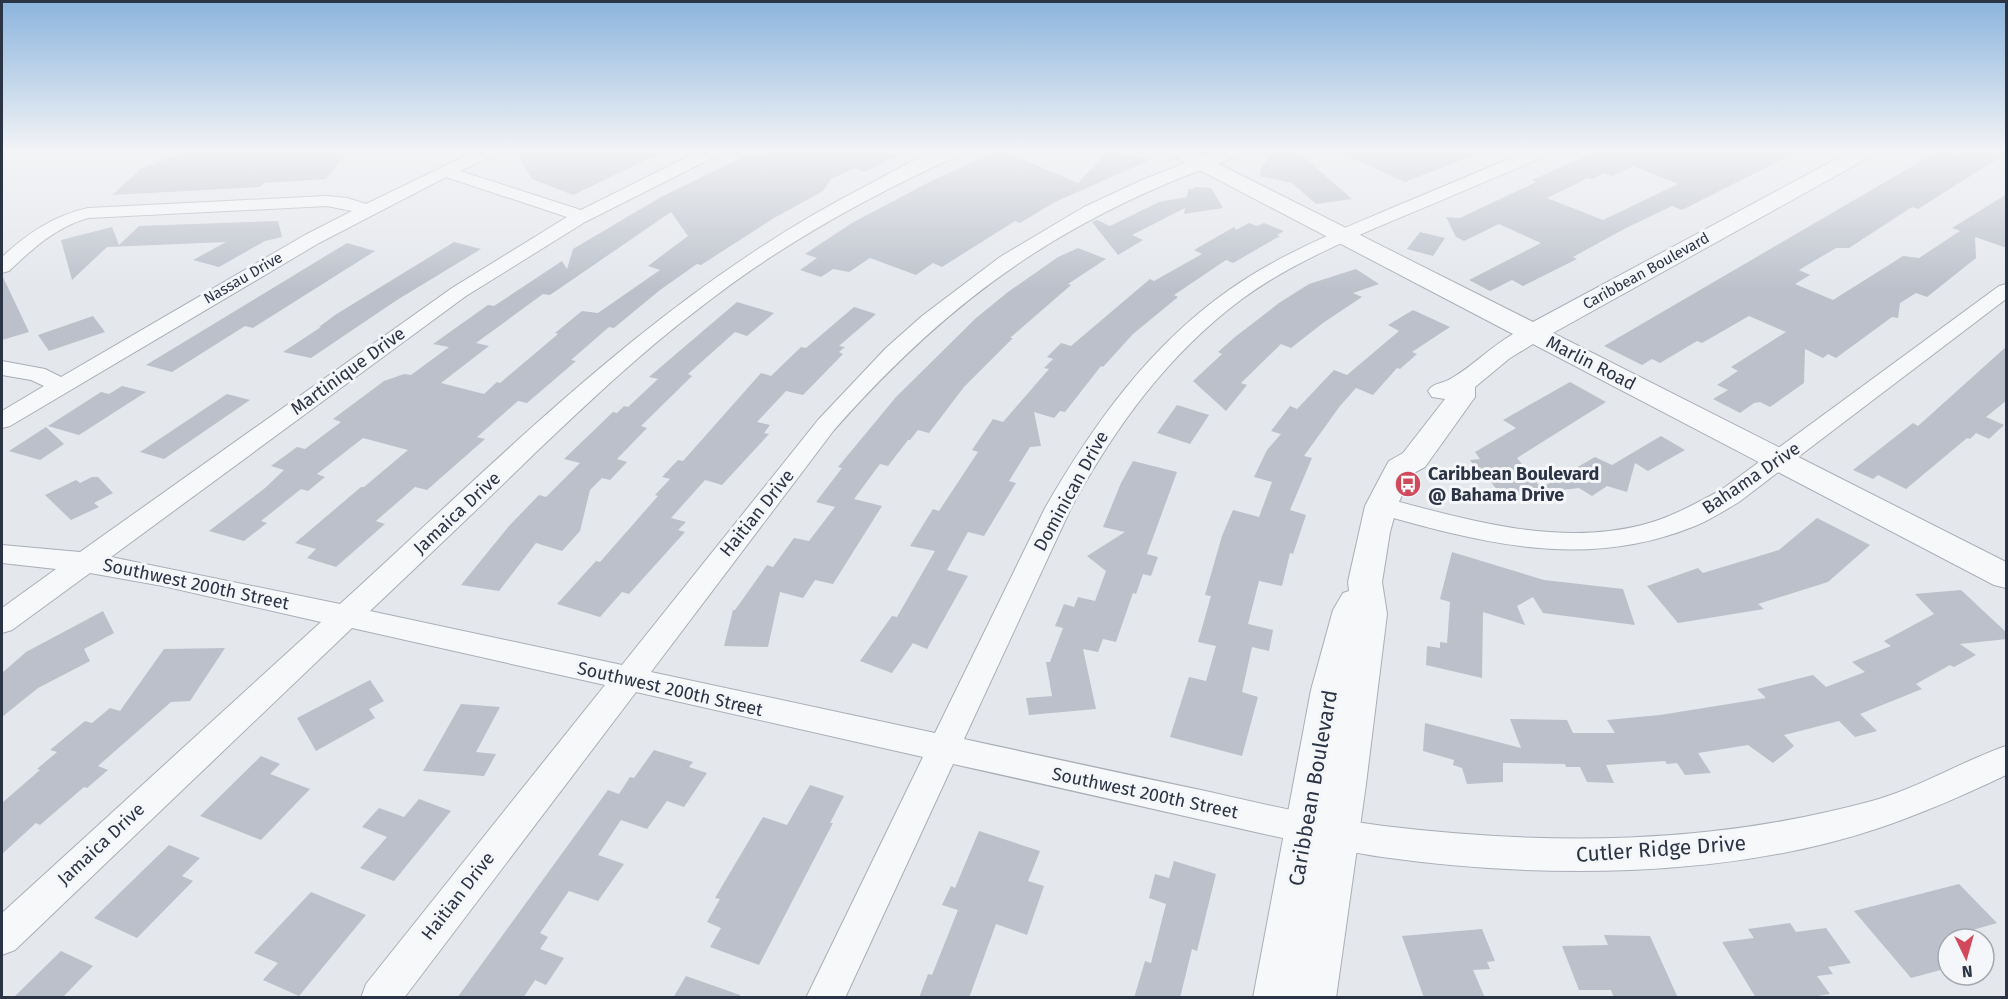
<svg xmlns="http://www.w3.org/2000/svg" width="2008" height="999" viewBox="0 0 2008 999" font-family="'Fira Sans',sans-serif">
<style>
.building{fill:#bbc0ca;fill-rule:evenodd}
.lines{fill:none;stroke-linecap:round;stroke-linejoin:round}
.minor-casing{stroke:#a9aeb7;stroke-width:2}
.tertiary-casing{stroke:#a9aeb7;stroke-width:2}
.minor{fill:#f7f8fa;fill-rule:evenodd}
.tertiary{fill:#f7f8fa;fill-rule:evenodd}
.labels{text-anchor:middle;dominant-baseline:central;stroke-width:6;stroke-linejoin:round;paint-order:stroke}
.far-street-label{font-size:15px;fill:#2b3445;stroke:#f4f6f9}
.street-label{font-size:18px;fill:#2b3445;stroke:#f4f6f9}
.poi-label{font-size:18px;font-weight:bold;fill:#2b3445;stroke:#f4f6f9;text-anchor:start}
.near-street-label{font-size:21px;fill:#2b3445;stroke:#f4f6f9}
</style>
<rect width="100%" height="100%" fill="#e4e7ec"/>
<!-- building -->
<g class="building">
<path d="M178,150H349L326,179L264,183L260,187L112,195L142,168L179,155Z"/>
<path d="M530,150H667L573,195L532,179L518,156Z"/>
<path d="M777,150H910L864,172L854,168L831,179L823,191L774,218L701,265L697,264L660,290L614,328L609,327L571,360L576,361L527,403L518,401L477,437L485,439L427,490L415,487L376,521L385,524L336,567L307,558L316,549L295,543L361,487H364L408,450L363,438L317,474L325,477L308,491L301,489L261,521L267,523L244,541L209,531L265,488L284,470L271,466L297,447L305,449L341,422L333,419L384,381L404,374L411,375L449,347L433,344L488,305L494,306L562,261L567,269L573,249L661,197L745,156L753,154L761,157ZM671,212L688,236L648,266L660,270L598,313L582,311L555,333L558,334L500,383L497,382L484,394L441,383L489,346L476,343L543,294L550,295Z"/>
<path d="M1001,150L1078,183L1108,151L1150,160L1055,202L1020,223L1015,221L942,267L933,263L916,275L870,258L849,272L833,269L821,277L800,270L817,258L805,254L852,223L935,179Z"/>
<path d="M1274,150H1296L1352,199L1316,204L1292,183L1259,176L1262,171H1259Z"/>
<path d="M1334,150H1485V151L1405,182Z"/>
<path d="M1594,150H1801L1682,210L1672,206L1626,228L1573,257L1577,259L1523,286L1512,280L1490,291L1469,280L1541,243L1499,224L1464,241L1456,237L1446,217L1460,218L1536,182L1532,180L1595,152ZM1633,166L1678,184L1603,220L1547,198L1588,178L1592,179L1604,173L1612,176Z"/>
<path d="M1940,150L1956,155L1965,150H2007V153L1918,209L1912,207L1849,248H1836L1799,270L1810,275L1795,284L1833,300L1903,256L1919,258L1960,231L1952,228L2007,194V248L1975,237L1976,258L1927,297L1916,293L1900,303L1898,318L1892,317L1836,358L1828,354L1823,358L1805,349L1804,383L1770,407L1760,402L1754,403L1740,413L1713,399L1728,390L1717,385L1738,371L1731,367L1786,332L1749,316L1702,343L1697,341L1660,363L1652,359L1642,365L1604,346Z"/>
<path d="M1194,187L1211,188L1223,208L1184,214L1185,208L1132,235L1143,240L1118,255L1092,222L1097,220L1110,226L1159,202L1187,197L1188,189H1194Z"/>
<path d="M278,221L282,237L265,241L219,267L193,260L226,242L107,247L72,280L61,240L112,227L119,245L139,226Z"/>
<path d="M1249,223L1257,226L1264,223L1284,231L1277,235L1280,236L1233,263L1226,260L1174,295L1178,297L1133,334L1103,367L1101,366L1065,412L1060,411L1054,418L1034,412L1041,446L1030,447L1009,481L1016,483L984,536L968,532L947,570L968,576L927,649L913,643L892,673L860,661L892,616L897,617L935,551L910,546L933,509L939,511L978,452L972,450L993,419L1003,422L1049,369L1044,368L1053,359L1047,357L1061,343L1071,346L1150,279L1154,281L1202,254L1194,250L1234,227L1236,230Z"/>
<path d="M1420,232L1445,238L1433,256L1407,249Z"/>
<path d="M454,242L481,249L397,300L311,358L283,352L321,327H319L335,315Z"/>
<path d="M347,243L375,251L253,328L245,326L172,372L146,365Z"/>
<path d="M1078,248L1106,259L1068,284L1071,285L1010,338H1013L964,387L929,433L918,430L910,440H908L888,466L880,464L854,499L882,506L833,584L815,580L803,598L780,592L768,647L724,646L733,610H735L767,565L773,567L794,538L809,541L835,507L816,502L842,468L838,467L896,397L976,318L1008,292L1058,257Z"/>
<path d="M1356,269L1379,284L1353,293L1362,297L1323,323L1291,348L1281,344L1241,383L1247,385L1226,411L1193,381L1222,354L1218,352L1235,337L1279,303L1309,284Z"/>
<path d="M2,275L29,332L2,340Z"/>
<path d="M737,302L774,313L747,336L735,332L688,374L692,376L641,426L647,428L617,459L627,462L610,480L602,478L590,490L580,531L562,551L536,543L499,591L461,585L509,526L539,495L546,497L580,463L564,459L613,412L617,413L624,406L628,407L658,379L649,377Z"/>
<path d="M854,307L876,314L839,346L845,347L839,352L843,354L803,395L786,391L757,422L770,425L764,433L769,434L722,485L705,480L671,518L686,522L678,530L685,532L629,594L622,592L600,617L557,604L596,561L600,562L658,496L655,495L670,479L662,477L678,460L683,461L761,373L771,376L801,347L806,348Z"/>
<path d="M1413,310L1450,327L1412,352L1417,354L1400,369L1397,368L1373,395L1356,388L1340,406L1304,456L1312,458L1290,510L1306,515L1293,554L1290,553L1282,586L1259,581L1248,624L1273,630L1269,651L1252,647L1242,692L1258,697L1242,756L1170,737L1189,677L1206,681L1216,646L1198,642L1211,596L1205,595L1222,536L1233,510L1259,517L1272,482L1254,477L1267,450L1281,434L1271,431L1290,406L1297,409L1334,370L1347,375L1399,331L1388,325Z"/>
<path d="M93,316L105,332L49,351L38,335Z"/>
<path d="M2007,346V400L1986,417L2004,425L1989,439L1976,433L1970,439L1967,438L1906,489L1878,475L1873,479L1853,470L1913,423L1918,426Z"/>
<path d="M1570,382L1606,402L1517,458L1541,488L1595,457L1612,465L1661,436L1685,450L1648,471L1635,463L1627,492L1607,486L1592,496L1579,488L1502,497L1487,476L1482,477L1470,460L1480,459L1475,452L1516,428L1503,420Z"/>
<path d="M122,386L146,392L79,435L48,426L101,392L109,394Z"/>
<path d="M227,394L250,400L164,459L140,452Z"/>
<path d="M1177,405L1209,415L1190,444L1157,433Z"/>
<path d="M46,427L64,444L40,460L9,451Z"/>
<path d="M1133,461L1177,472L1147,554L1158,557L1151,576L1143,574L1136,594L1133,593L1116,642L1103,639L1098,652L1083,649L1096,709L1029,715L1026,698L1052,696L1046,662H1050L1063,628L1055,626L1064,604L1074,607L1078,597L1095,601L1106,571L1087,556L1125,532L1103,527L1121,483Z"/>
<path d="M92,477H98L113,493L94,503L99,507L71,520L45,495L76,480L80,483Z"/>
<path d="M1817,518L1870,545L1828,582L1758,604L1764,609L1678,623L1647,586L1698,568L1703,573L1779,550Z"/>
<path d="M1452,552L1544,580L1623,589L1635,625L1543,613L1533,597L1517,606L1525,625L1483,612L1482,678L1426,665L1427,646L1440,648V642L1447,643L1450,602L1440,599Z"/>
<path d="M1961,590L2007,633V639L1960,644L1976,655L1954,667L1950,665L1916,684L1922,689L1860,714L1877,731L1855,737L1839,721L1784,735L1794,746L1773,763L1748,745L1698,753L1711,773L1685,775L1677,763L1667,764L1665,761L1606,765L1614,783L1587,782L1580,767H1566L1565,764L1503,763V782L1467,784L1462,768L1453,765L1454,760L1423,751L1425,723L1521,748L1510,719L1567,720L1573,733H1615L1607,720L1660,715L1766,698L1757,689L1813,675L1826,687L1865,672L1852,662L1891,646L1884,641L1934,614L1915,594Z"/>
<path d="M103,611L114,633L84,649L90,661L38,688L2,717V673L26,652Z"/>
<path d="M225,648L190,701L171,702L98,766L108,770L87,788L84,787L40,825L36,823L2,854V803L40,770L37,769L57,752L50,750L85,721L92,723L110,708L120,711L164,649Z"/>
<path d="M370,680L384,701L369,709L375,718L316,751L297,718Z"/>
<path d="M461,704L500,707L476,752L496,754L484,776L423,771Z"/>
<path d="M654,750L693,762L689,767L707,773L684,807L667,801L647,829L621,820L598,855L624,864L598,901L569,891L540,933L548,937L540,949L564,958L546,985L535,980L523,998H457L608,790L619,794L630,777L634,778Z"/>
<path d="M261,756L280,764L270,774L310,789L261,840L200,816Z"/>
<path d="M810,785L844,796L830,823H833L759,965L710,947L721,928L707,922L720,899L715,898L763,817L787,825Z"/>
<path d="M419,799L451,811L394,881L360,868L387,837L362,827L379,808L404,817Z"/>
<path d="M979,831L1040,851L1028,881L1044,886L1027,935L996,924L969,998H919L928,974L932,975L958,910L942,905L951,886L955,888Z"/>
<path d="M169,845L200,858L182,876L193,881L137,938L94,918Z"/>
<path d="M1174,861L1216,874L1197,951L1192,949L1180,998H1134L1145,961L1151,963L1166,904L1149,898L1155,874L1169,878Z"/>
<path d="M1959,884L1997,923L1962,933L1968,939H1948V968L1911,978L1854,911Z"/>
<path d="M311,892L366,915L299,996L263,980L278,963L254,953Z"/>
<path d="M1790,923L1796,932L1826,928L1851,963L1828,967L1833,974L1817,976L1830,994L1806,998H1756L1722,942L1754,938L1748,929Z"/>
<path d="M1482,929L1495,961L1487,962L1490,969L1473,970L1485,998H1424L1402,936Z"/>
<path d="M1604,935L1650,936L1678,998H1614L1611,990H1579L1562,946L1608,945Z"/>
<path d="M61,951L93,966L62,998H13Z"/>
<path d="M686,976L740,995V998H673Z"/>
</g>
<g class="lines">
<defs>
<g id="minor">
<path d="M478,150H499L497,154L460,171L581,210L701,150H722L720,154L585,222L466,296L111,557L340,604C505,454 663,290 864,187C888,175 915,157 942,150C948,149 957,150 964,150L962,154C868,196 778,246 697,310C639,354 587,404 534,454C480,507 425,559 370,611L622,665L818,420L886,348L922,316L1000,257L1084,207L1142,180L1206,155L1222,150H1246L1244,154C1070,214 956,292 834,430L651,672L935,733L1045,508C1093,425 1149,346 1229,290C1277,256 1333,233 1387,210C1435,190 1483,170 1530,150H1552L1550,154C1500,175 1450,197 1399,218C1345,241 1290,264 1242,299C1168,354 1115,427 1071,508L964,739C1046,757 1128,775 1210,792C1267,805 1326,819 1384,826C1550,846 1710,845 1872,801C1919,788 1960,762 2006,746V775C1964,795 1921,814 1876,829C1725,879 1539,879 1382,857C1322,848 1261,833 1202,820C1119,801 1036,782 953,764L845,998H806L923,757L636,692L404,998H361L366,984L605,685L352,628L15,950L2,955V913L321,622L163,586L90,573L12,630L2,633V608L56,569L2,563V545L80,552L452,288L567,217L446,177L319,243L10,426L2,428V411L44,386L31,380L2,375V361L45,369L61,377L305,235L352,211L327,206L88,218C56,227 32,249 9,271L2,273V257C28,233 53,216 88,208L327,196L347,198L366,204Z"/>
<path d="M2006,284V299L1739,502C1725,510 1710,520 1695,526C1585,571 1481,543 1372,512L1368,506L1372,500L1381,497C1464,519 1556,547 1642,525C1670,518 1695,504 1721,490L1999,286Z"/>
</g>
<path id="tertiary" d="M1166,150H1191L1533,322L1853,150H1878L1875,154L1553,333L2006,562V588L1994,585L1533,344L1510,358L1475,387V397L1425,467L1412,474L1397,506L1390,532L1382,582L1387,614L1366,784L1336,998H1253L1311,690L1333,610L1343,593L1349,591L1348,582L1365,506L1385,468L1389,461L1403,453L1445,399L1432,397L1428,391C1434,382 1443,384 1452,378C1473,366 1490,347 1513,334L1169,154Z"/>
</defs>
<!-- minor casing -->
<use href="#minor" class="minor-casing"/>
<!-- tertiary casing -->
<use href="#tertiary" class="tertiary-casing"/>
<!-- minor -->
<use href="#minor" class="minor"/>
<!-- tertiary -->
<use href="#tertiary" class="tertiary"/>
</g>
<!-- sky -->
<linearGradient id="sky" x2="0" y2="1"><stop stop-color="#8bb4dd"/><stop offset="0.52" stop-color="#f3f4f6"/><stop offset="1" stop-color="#f3f4f6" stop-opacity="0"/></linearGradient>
<rect width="2008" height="290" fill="url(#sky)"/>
<!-- icons -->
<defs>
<symbol id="bus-disc" viewBox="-11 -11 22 22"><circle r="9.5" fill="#d1495b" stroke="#f4f6f9"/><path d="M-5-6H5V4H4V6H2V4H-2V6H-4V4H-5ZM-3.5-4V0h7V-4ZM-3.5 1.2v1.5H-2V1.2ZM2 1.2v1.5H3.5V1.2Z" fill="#fff"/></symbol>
</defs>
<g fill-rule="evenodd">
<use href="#bus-disc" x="1393" y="469" width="30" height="30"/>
</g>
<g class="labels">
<!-- far-street labels -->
<g class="far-street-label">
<text transform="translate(1646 271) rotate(-29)">Caribbean Boulevard</text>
<text transform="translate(243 278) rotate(-30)">Nassau Drive</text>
</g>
<!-- street labels -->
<g class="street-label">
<text transform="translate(1591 363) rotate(27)">Marlin Road</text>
<text transform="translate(348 371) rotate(-36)">Martinique Drive</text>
<text transform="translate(1751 478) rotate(-34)">Bahama Drive</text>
<text transform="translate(1071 491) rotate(-61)">Dominican Drive</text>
<text transform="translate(457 513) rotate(-43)">Jamaica Drive</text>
<text transform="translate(757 513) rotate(-51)">Haitian Drive</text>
<text transform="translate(196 584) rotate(12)">Southwest 200th Street</text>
<text transform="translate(670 689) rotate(13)">Southwest 200th Street</text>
<text transform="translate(1145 793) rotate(12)">Southwest 200th Street</text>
<text transform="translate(101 844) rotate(-43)">Jamaica Drive</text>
<text transform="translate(458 896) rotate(-52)">Haitian Drive</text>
</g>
<!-- poi labels -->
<g class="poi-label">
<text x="1428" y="474">Caribbean Boulevard<tspan x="1428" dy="21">@ Bahama Drive</tspan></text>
</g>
<!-- near-street labels -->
<g class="near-street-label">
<text transform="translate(1313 788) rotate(-80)">Caribbean Boulevard</text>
<text transform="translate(1661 849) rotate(-4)">Cutler Ridge Drive</text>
</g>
</g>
<!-- border -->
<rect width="2008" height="999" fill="none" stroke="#2b3445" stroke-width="6"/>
<!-- north arrow -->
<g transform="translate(1966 957) rotate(175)"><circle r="28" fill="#f4f6f9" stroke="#a4a8b1" stroke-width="1.5"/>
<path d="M0-4.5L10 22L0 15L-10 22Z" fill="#d1495b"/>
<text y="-9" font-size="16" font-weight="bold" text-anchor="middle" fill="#2b3445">N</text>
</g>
</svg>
